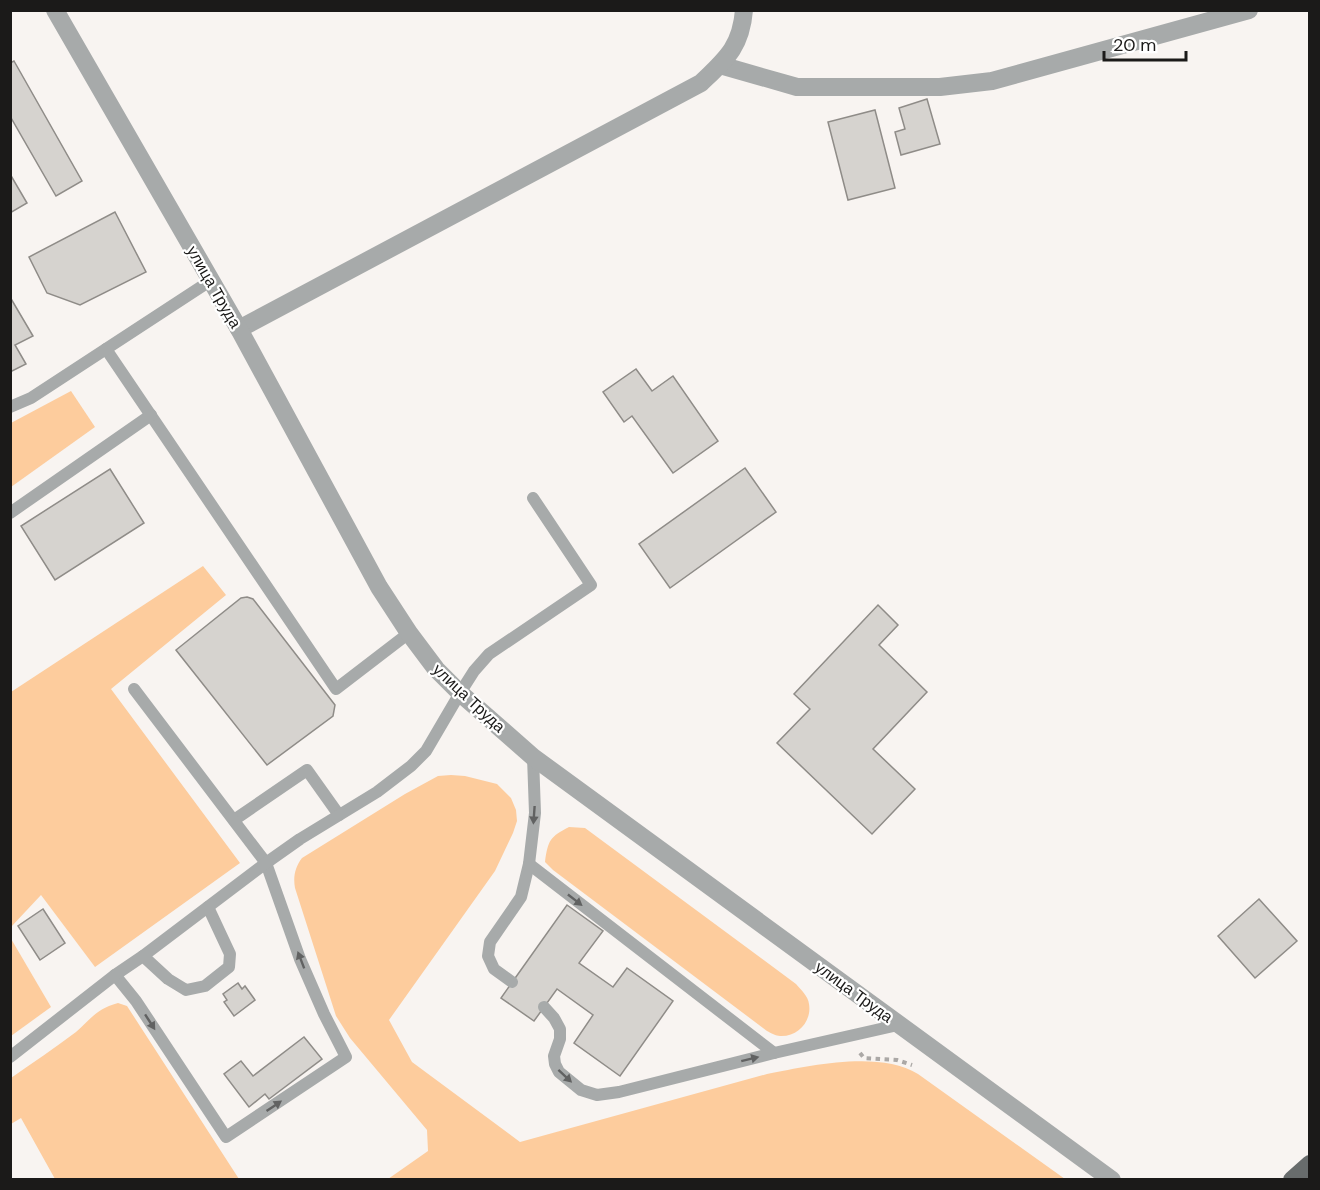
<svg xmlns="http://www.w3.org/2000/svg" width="1320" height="1190" viewBox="0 0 1320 1190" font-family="'DM Sans',sans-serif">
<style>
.green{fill:#fdcc9d}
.building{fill:#d6d3cf;stroke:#8f8c88;stroke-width:1.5}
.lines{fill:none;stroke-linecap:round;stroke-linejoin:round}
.path{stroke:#aba8a6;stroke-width:4;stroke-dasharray:4.5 4.5;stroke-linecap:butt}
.service{stroke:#a7aaaa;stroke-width:12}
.minor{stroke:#a7aaaa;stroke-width:18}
.tertiary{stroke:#a7aaaa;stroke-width:18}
.primary{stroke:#686c6c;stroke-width:18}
.oneway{fill:#616262}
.labels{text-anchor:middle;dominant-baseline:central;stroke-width:4.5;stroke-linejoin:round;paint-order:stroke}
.street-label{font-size:16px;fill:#1b1a19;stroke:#fff}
</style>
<rect width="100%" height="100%" fill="#f8f4f1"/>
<!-- green -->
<g class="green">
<path d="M71,391L95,427L11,487V423Z"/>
<path d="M203,566L226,595L111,689L240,863L95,967L41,895L11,927V692Z"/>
<path d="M451,775L465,776L497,784L511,798L516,810L517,821L513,833L495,871L389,1020L412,1062L520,1142L767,1074C809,1066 879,1050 918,1074L1065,1179H388L428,1151L427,1130L350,1038L336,1016L295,888C293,877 295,867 302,858L405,794L438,776Z"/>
<path d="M569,827L585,828L796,984C801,990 808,996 809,1004C812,1021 798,1037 780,1036C776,1036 771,1033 767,1031L553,870L545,862C548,840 550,837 569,827Z"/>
<path d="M10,937L51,1007L11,1036H10Z"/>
<path d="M118,1003L127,1006L239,1179H55L21,1118L11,1124V1078C32,1063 55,1048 76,1032C92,1018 96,1009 118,1003Z"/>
</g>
<!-- building -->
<g class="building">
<path d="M14,61L82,181L56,196L10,116V63Z"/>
<path d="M927,99L940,144L901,155L895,132L905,129L899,108Z"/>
<path d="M875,110L895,188L848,200L828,122Z"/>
<path d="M10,174L27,203L10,213Z"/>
<path d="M115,212L146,272L80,305L47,293L29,257Z"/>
<path d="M10,297L33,336L15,345L26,364L10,372Z"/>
<path d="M636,369L652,391L673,376L718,441L673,473L632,416L624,422L603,392Z"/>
<path d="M745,468L776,512L670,588L639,544Z"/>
<path d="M110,469L144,523L55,580L21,526Z"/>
<path d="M247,597L253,599L335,705L333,716L267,765L176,650L241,598Z"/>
<path d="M878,605L898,625L879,645L927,692L873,749L915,789L872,834L777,743L810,709L794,694Z"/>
<path d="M1259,899L1297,941L1255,978L1218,936Z"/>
<path d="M567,905L603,931L579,963L613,987L627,968L673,1001L620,1076L574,1043L593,1015L557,989L534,1021L501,998Z"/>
<path d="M43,909L65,943L40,960L18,926Z"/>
<path d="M238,983L242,989L245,986L255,1000L234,1016L224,1002L227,1000L223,994Z"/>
<path d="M304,1037L322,1059L269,1099L265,1094L249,1107L224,1074L241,1061L253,1076Z"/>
</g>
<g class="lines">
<!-- path -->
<path class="path" d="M860,1053L864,1058L897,1060L912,1065"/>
<!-- service -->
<g class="service">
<path d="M106,349L336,689L409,633"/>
<path d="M10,407L31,398L210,281"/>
<path d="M10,513L151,415"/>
<path d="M234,820L307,770L339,815"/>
<path d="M529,864L774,1053"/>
<path d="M143,956L168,979L186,990L205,986L229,967L230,954L208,907"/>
<path d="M115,975L136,1001L226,1137L346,1057L324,1014L300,959L266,863L134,689"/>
<path d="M512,982L494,969L488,956L490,942L521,897L529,864L535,813L533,757"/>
<path d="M544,1007L554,1018L560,1029V1039L554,1056L555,1064L559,1072L581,1090L597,1095L619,1092L774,1053L898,1025"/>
<path d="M10,1057L115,975L143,956L266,863L300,839L377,792L411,766L426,751L460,693L474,671L489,654L591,585L533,498"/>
</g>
<!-- minor -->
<g class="minor">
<path d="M720,65L797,87H940L992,81L1249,10"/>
<path d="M239,329L701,83C726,59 741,47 744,10"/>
</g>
<!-- tertiary -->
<path class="tertiary" d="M55,10L239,329L379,587L409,633L436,669L460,693L533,757L1112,1180"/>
<!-- primary -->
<path class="primary" d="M1292,1180L1310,1164"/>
</g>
<!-- one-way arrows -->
<defs><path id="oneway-solid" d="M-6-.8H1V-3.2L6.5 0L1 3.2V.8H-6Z" transform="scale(1.5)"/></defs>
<g class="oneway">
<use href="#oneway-solid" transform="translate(534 815) rotate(94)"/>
<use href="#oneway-solid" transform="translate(575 900) rotate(38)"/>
<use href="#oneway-solid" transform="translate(301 960) rotate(-111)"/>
<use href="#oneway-solid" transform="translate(150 1022) rotate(57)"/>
<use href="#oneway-solid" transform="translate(750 1059) rotate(-14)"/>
<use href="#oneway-solid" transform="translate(565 1076) rotate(43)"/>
<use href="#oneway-solid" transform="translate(274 1106) rotate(-34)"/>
</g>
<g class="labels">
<!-- street labels -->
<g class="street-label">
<text transform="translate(214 287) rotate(60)">улица Труда</text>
<text transform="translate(469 698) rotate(43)">улица Труда</text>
<text transform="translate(854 992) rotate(36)">улица Труда</text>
</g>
</g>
<!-- border -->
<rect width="1320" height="1190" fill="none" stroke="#1b1a19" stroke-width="24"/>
<!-- scale -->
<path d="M1104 51v9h82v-9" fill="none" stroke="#1b1a19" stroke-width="3"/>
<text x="1113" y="51" font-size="18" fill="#1b1a19" stroke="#ffffff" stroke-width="4.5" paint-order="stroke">20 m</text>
</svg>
